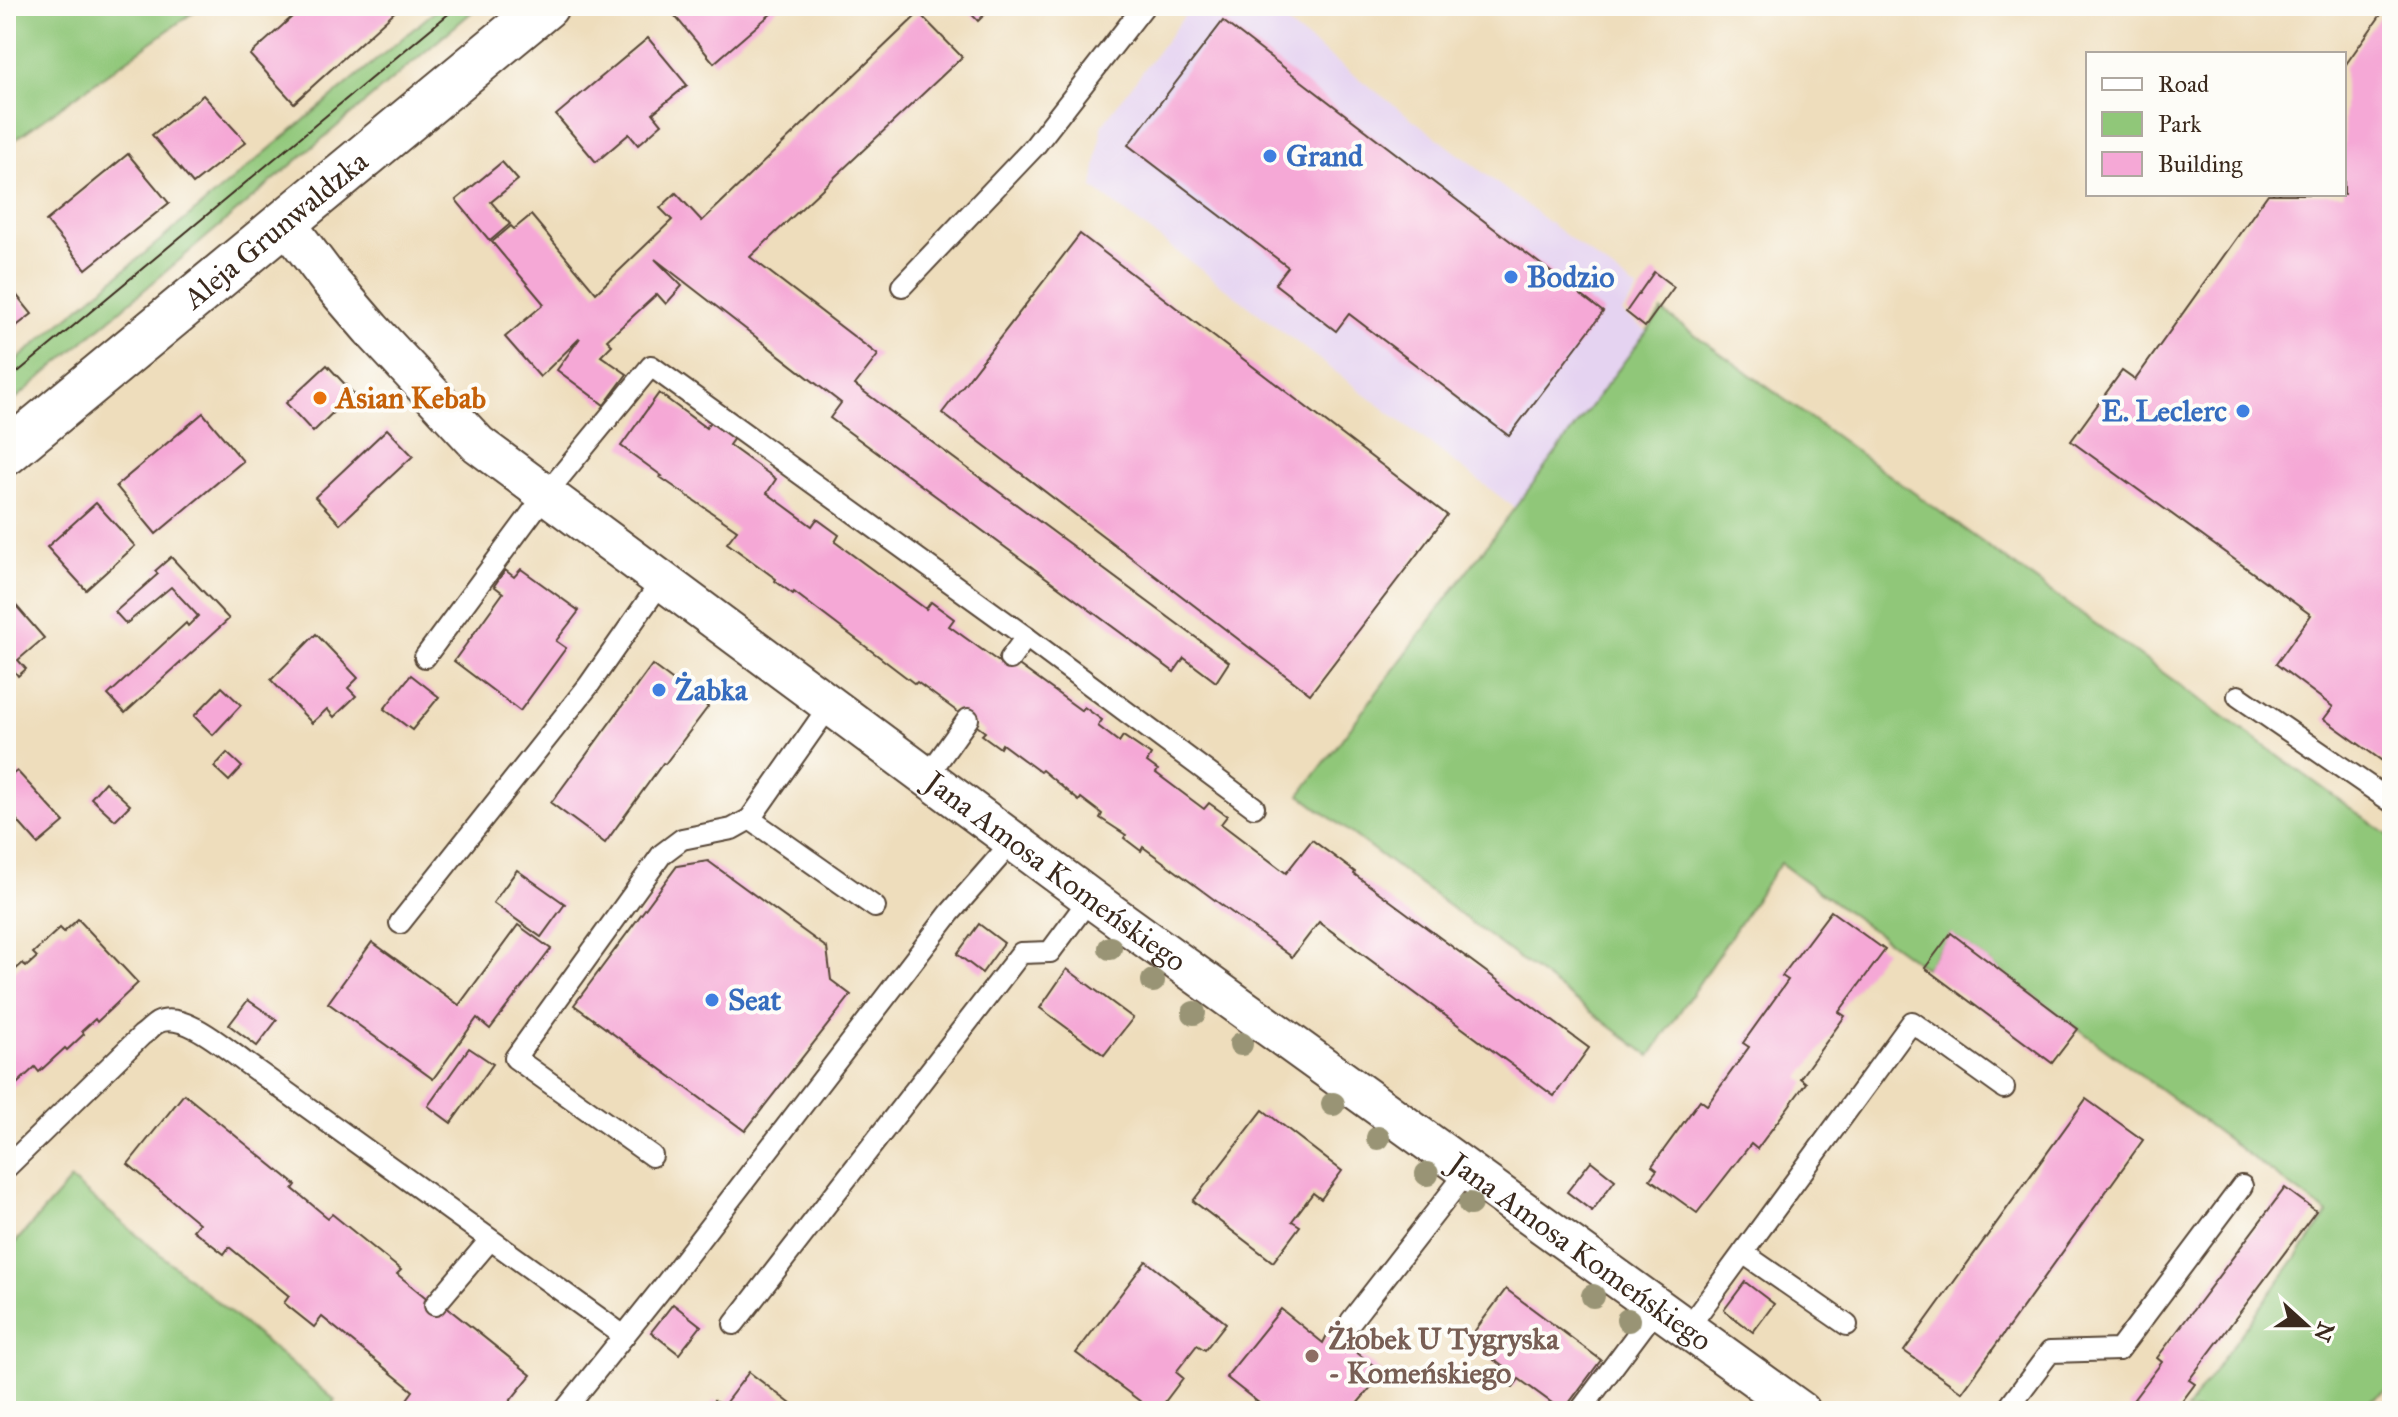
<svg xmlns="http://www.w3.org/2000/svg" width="2398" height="1417" viewBox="0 0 2398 1417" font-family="'IM FELL Great Primer',serif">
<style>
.built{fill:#e5d3f1}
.green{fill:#90c779;stroke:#66784c;stroke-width:2}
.building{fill:#f5a8d6}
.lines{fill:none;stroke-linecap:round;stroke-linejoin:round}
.lane-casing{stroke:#564536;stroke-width:24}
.street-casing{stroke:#564536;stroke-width:42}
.secondary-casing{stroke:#564536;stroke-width:48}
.lane{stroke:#fff;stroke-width:20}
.street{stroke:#fff;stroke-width:38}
.secondary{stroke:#fff;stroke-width:44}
.tram{stroke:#3b2a1e;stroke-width:2}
.tree{fill:#999474}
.shop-dot{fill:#3f7fe0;stroke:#fdfcf7;stroke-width:3}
.food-dot{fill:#e8710a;stroke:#fdfcf7;stroke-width:3}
.education-dot{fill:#8d6e63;stroke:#fdfcf7;stroke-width:3}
.labels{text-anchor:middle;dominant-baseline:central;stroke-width:8;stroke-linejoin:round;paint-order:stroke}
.shop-label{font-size:30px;font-weight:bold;fill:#366cbe;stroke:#fdfcf7;text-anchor:start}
.street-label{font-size:30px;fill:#3b2a1e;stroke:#fdfcf7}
.food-label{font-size:30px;font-weight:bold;fill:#c56008;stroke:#fdfcf7;text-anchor:start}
.education-label{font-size:30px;font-weight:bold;fill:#785e54;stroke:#fdfcf7;text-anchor:start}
</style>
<rect width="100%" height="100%" fill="#fdfcf7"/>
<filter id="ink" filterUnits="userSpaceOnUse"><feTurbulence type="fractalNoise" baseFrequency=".0125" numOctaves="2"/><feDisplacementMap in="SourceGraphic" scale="16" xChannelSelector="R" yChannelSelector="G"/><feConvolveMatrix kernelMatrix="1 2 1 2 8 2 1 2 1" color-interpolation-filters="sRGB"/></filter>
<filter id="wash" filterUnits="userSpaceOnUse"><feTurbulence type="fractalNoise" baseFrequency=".006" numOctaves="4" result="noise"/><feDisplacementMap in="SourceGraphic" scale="32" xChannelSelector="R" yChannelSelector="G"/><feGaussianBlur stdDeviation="1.8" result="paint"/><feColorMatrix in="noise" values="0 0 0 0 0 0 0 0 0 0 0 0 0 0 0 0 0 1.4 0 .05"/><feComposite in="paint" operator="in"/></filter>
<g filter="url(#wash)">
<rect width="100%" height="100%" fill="#eeddbc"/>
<!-- built -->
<path class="built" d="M1192,6H1288L1279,18L1638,290L1622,313L1647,331L1515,508L1093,188L1102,125Z"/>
<!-- green -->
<g class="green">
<path d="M6,6H202L6,146Z"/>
<path d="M441,6H479L6,407V369Z"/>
<path d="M1662,311L2392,838V1388L2350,1411H2185L2328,1214L1951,934L1925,968L1780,863L1650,1056L1300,795Z"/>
<path d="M71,1180L335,1400L327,1411H6V1253Z"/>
</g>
<g id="blocks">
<!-- building -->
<g class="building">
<path d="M304,6H401L294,103L250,55Z"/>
<path d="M685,6H780L714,63L674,15Z"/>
<path d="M964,6H993L978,21Z"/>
<path d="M2387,6H2392V768L2324,719L2333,707L2276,664L2311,615L2071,441L2122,371L2135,380L2268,194H2344V67Z"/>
<path d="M919,13L962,57L750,257L878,355L855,385L1229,662L1216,682L1184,658L1174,672L830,418L841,403L655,259L682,286L666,304L657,294L607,340L612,345L601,356L627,374L604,405L557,370L580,338L540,377L505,337L544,304L492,242L511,226L514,229L531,215L596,293L672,220L660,208L676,193L702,221Z"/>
<path d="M1223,21L1603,312L1509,436L1349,314L1336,331L1275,284L1288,267L1128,145Z"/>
<path d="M648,38L687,85L653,113L662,124L638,145L629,134L596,162L556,115Z"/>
<path d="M203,95L246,142L193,184L152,135Z"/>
<path d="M128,154L169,203L86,269L46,221Z"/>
<path d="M502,162L518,180L491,202L510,224L490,241L456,200Z"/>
<path d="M1080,234L1447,515L1310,694L942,413Z"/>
<path d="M1654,272L1674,287L1645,327L1626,312Z"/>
<path d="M6,282L32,314L6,334Z"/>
<path d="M327,365L353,393L313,432L286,403Z"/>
<path d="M659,393L706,428L711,421L734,438L729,445L776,479L767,493L812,526L817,519L839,535L835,542L926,609L931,602L954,619L949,626L999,662L1005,655L1082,711L1084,707L1102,720L1098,726L1119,742L1123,736L1151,755L1147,762L1158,770L1156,773L1204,809L1209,803L1227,816L1221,824L1224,826L1286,873L1312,840L1355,872L1354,874L1589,1048L1554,1096L1319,922L1292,957L1143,847L1141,851L1124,838L1126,835L1100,818L1102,814L1081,798L1079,801L1042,770L1040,772L1002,744L1000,748L982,735L985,732L917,682L915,684L794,592L793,594L775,581L776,579L727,543L737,530L660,477L662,476L621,446Z"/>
<path d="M203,413L243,461L156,534L116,486Z"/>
<path d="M387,429L413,456L340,524L315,497Z"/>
<path d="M96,503L135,546L86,590L47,547Z"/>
<path d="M171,557L229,619L125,713L108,695L186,623L188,626L198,616L171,587L126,624L115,612L158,574L155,571Z"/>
<path d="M521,569L579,611L556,641L566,648L520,711L454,661L503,593L494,586L505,570L514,577Z"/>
<path d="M6,594L44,638L18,660L26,669L18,676L15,672L6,679Z"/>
<path d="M316,634L358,678L348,688L356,696L334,717L327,709L312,723L271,680Z"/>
<path d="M652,665L708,707L665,764L663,763L605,843L551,803Z"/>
<path d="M411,675L439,697L412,730L384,709Z"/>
<path d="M222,687L241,705L213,735L194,716Z"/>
<path d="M227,753L242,767L229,781L214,767Z"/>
<path d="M17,771L64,822L38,844L6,808V779Z"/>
<path d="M105,782L130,805L115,820L91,798Z"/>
<path d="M708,861L827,948L831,980L851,995L745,1131L574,1005L677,866Z"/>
<path d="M517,870L565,904L541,937L493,903Z"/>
<path d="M1831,911L1885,950L1839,1012L1845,1016L1800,1078L1806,1083L1757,1149L1751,1144L1697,1213L1650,1179L1657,1170L1652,1166L1700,1100L1707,1105L1749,1047L1743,1043L1788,980L1782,976Z"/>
<path d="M78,919L138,983L97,1022L95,1019L82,1031L84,1034L67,1050L65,1048L39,1072L35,1067L6,1094V978L23,963L26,967L37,957L33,953L60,928L64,932Z"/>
<path d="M979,924L1004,943L982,973L957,954Z"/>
<path d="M518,925L551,949L490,1029L477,1018L433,1079L328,1003L372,942L459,1005Z"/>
<path d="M1951,933L2078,1029L2052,1063L1925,968Z"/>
<path d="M1067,969L1133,1018L1104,1055L1040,1008Z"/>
<path d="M248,1000L277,1020L257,1046L229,1025Z"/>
<path d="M469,1048L493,1064L451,1123L428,1106Z"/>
<path d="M184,1094L296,1185L293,1189L328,1218L332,1214L401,1270L397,1274L435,1305L445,1306L531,1375L502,1411H408L402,1406L413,1391L322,1317L314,1327L284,1303L289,1296L229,1247L224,1254L193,1230L199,1223L128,1164Z"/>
<path d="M2086,1099L2143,1140L1962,1392L1904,1351Z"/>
<path d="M1263,1110L1342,1171L1321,1199L1313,1193L1292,1221L1300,1226L1273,1262L1193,1201Z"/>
<path d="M1591,1161L1615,1180L1592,1211L1567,1192Z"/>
<path d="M2285,1188L2316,1211L2189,1380L2195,1384L2175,1411H2133L2128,1407L2162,1362L2157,1358Z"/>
<path d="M1146,1261L1226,1323L1205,1350L1197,1345L1176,1372L1183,1378L1158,1411H1153L1076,1353Z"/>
<path d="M1745,1282L1774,1304L1753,1332L1724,1310Z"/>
<path d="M1506,1289L1601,1360L1563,1411L1519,1379L1513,1387L1505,1381L1511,1373L1468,1340Z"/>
<path d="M673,1304L701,1326L679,1354L651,1332Z"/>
<path d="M1281,1309L1323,1343L1329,1331L1383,1373L1351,1411H1269L1226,1377Z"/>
<path d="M749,1372L795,1407L793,1411H713L709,1408L714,1400L723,1406Z"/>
</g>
</g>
</g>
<g filter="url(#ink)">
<use href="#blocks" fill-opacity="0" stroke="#564536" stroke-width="2"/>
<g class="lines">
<defs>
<g id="lane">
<path d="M902,286L1034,147L1144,6"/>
<path d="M425,657L545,495L651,366L1026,637L1254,807"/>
<path d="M1010,659L1026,637"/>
<path d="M2238,696L2392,802"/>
<path d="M926,778L968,719"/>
<path d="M750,819L875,907"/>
<path d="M400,923L589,685L661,582"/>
<path d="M652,1156L515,1058L662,854L682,839L732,829L750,819L830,705"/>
<path d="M6,1168L142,1035C147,1032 152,1026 157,1023C183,1010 225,1048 246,1063L624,1336"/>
<path d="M1743,1253L1847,1325"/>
<path d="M435,1305L490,1240"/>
<path d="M1351,1321L1467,1172"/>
<path d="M734,1324L1021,953L1050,952L1090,898"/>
<path d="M1687,1329L1912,1022L2004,1088"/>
<path d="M564,1411L667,1282L950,913L1013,841"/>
<path d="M1580,1411L1657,1308"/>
<path d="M2006,1411L2050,1352L2119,1350L2242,1186"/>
</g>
<g id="street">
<path id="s1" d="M286,223L329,280L371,329L478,444L1090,898L1801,1411"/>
</g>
<g id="secondary">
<path id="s2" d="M6,453L546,6"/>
</g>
</defs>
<!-- lane casing -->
<use href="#lane" class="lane-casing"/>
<!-- street casing -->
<use href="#street" class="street-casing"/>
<!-- secondary casing -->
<use href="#secondary" class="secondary-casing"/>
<!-- lane -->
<use href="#lane" class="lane"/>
<!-- street -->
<use href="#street" class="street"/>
<!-- secondary -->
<use href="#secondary" class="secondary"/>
<!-- tram -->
<path class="tram" d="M6,382L458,6"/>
</g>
<!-- trees -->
<g class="tree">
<circle cx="1110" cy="948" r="12"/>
<circle cx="1153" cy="981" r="12"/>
<circle cx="1194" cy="1013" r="12"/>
<circle cx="1241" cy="1044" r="12"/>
<circle cx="1333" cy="1104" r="12"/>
<circle cx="1378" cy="1138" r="12"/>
<circle cx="1427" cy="1174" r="12"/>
<circle cx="1470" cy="1204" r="12"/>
<circle cx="1593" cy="1296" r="12"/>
<circle cx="1628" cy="1320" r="12"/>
</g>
</g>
<!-- markers -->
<g class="shop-dot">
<circle cx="1270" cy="156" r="8"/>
<circle cx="1511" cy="277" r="8"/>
<circle cx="2243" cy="411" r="8"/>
<circle cx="659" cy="690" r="8"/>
<circle cx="712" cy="1000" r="8"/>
</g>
<circle class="food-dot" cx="320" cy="398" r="8"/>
<circle class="education-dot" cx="1312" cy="1356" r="8"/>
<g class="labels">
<!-- shop labels -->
<g class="shop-label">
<text x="1286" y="156">Grand</text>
<text x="1527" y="277">Bodzio</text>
<text x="2227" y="411" text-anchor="end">E. Leclerc</text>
<text x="675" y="690">Żabka</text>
<text x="728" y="1000">Seat</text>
</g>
<!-- street labels -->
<g class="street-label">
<text stroke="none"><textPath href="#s2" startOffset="350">Aleja Grunwaldzka</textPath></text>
<text stroke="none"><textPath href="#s1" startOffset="1012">Jana Amosa Komeńskiego</textPath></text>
<text stroke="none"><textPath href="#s1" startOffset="1660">Jana Amosa Komeńskiego</textPath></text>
</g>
<!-- food labels -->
<g class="food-label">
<text x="336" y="398">Asian Kebab</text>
</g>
<!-- education labels -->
<g class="education-label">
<text x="1328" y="1339">Żłobek U Tygryska<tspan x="1328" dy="34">- Komeńskiego</tspan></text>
</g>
</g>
<!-- margin -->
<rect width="2398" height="1417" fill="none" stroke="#fdfcf7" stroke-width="32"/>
<!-- legend -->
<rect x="2086" y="52" width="260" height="144" fill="#fdfcf7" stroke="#afa8a0" stroke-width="2"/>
<rect x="2102" y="78" width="40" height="12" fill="#ffffff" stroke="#afa8a0" stroke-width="2"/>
<text x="2158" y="92" font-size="24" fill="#3b2a1e">Road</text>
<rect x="2102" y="112" width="40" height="24" fill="#90c779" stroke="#afa8a0" stroke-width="2"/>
<text x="2158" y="132" font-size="24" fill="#3b2a1e">Park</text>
<rect x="2102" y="152" width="40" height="24" fill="#f5a8d6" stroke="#afa8a0" stroke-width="2"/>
<text x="2158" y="172" font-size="24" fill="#3b2a1e">Building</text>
<!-- north arrow -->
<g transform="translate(2306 1325) rotate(111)" stroke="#fdfcf7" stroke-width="6" paint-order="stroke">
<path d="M0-6L14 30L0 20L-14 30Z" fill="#3b2a1e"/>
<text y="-12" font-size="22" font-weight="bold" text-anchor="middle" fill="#3b2a1e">N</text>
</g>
</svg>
